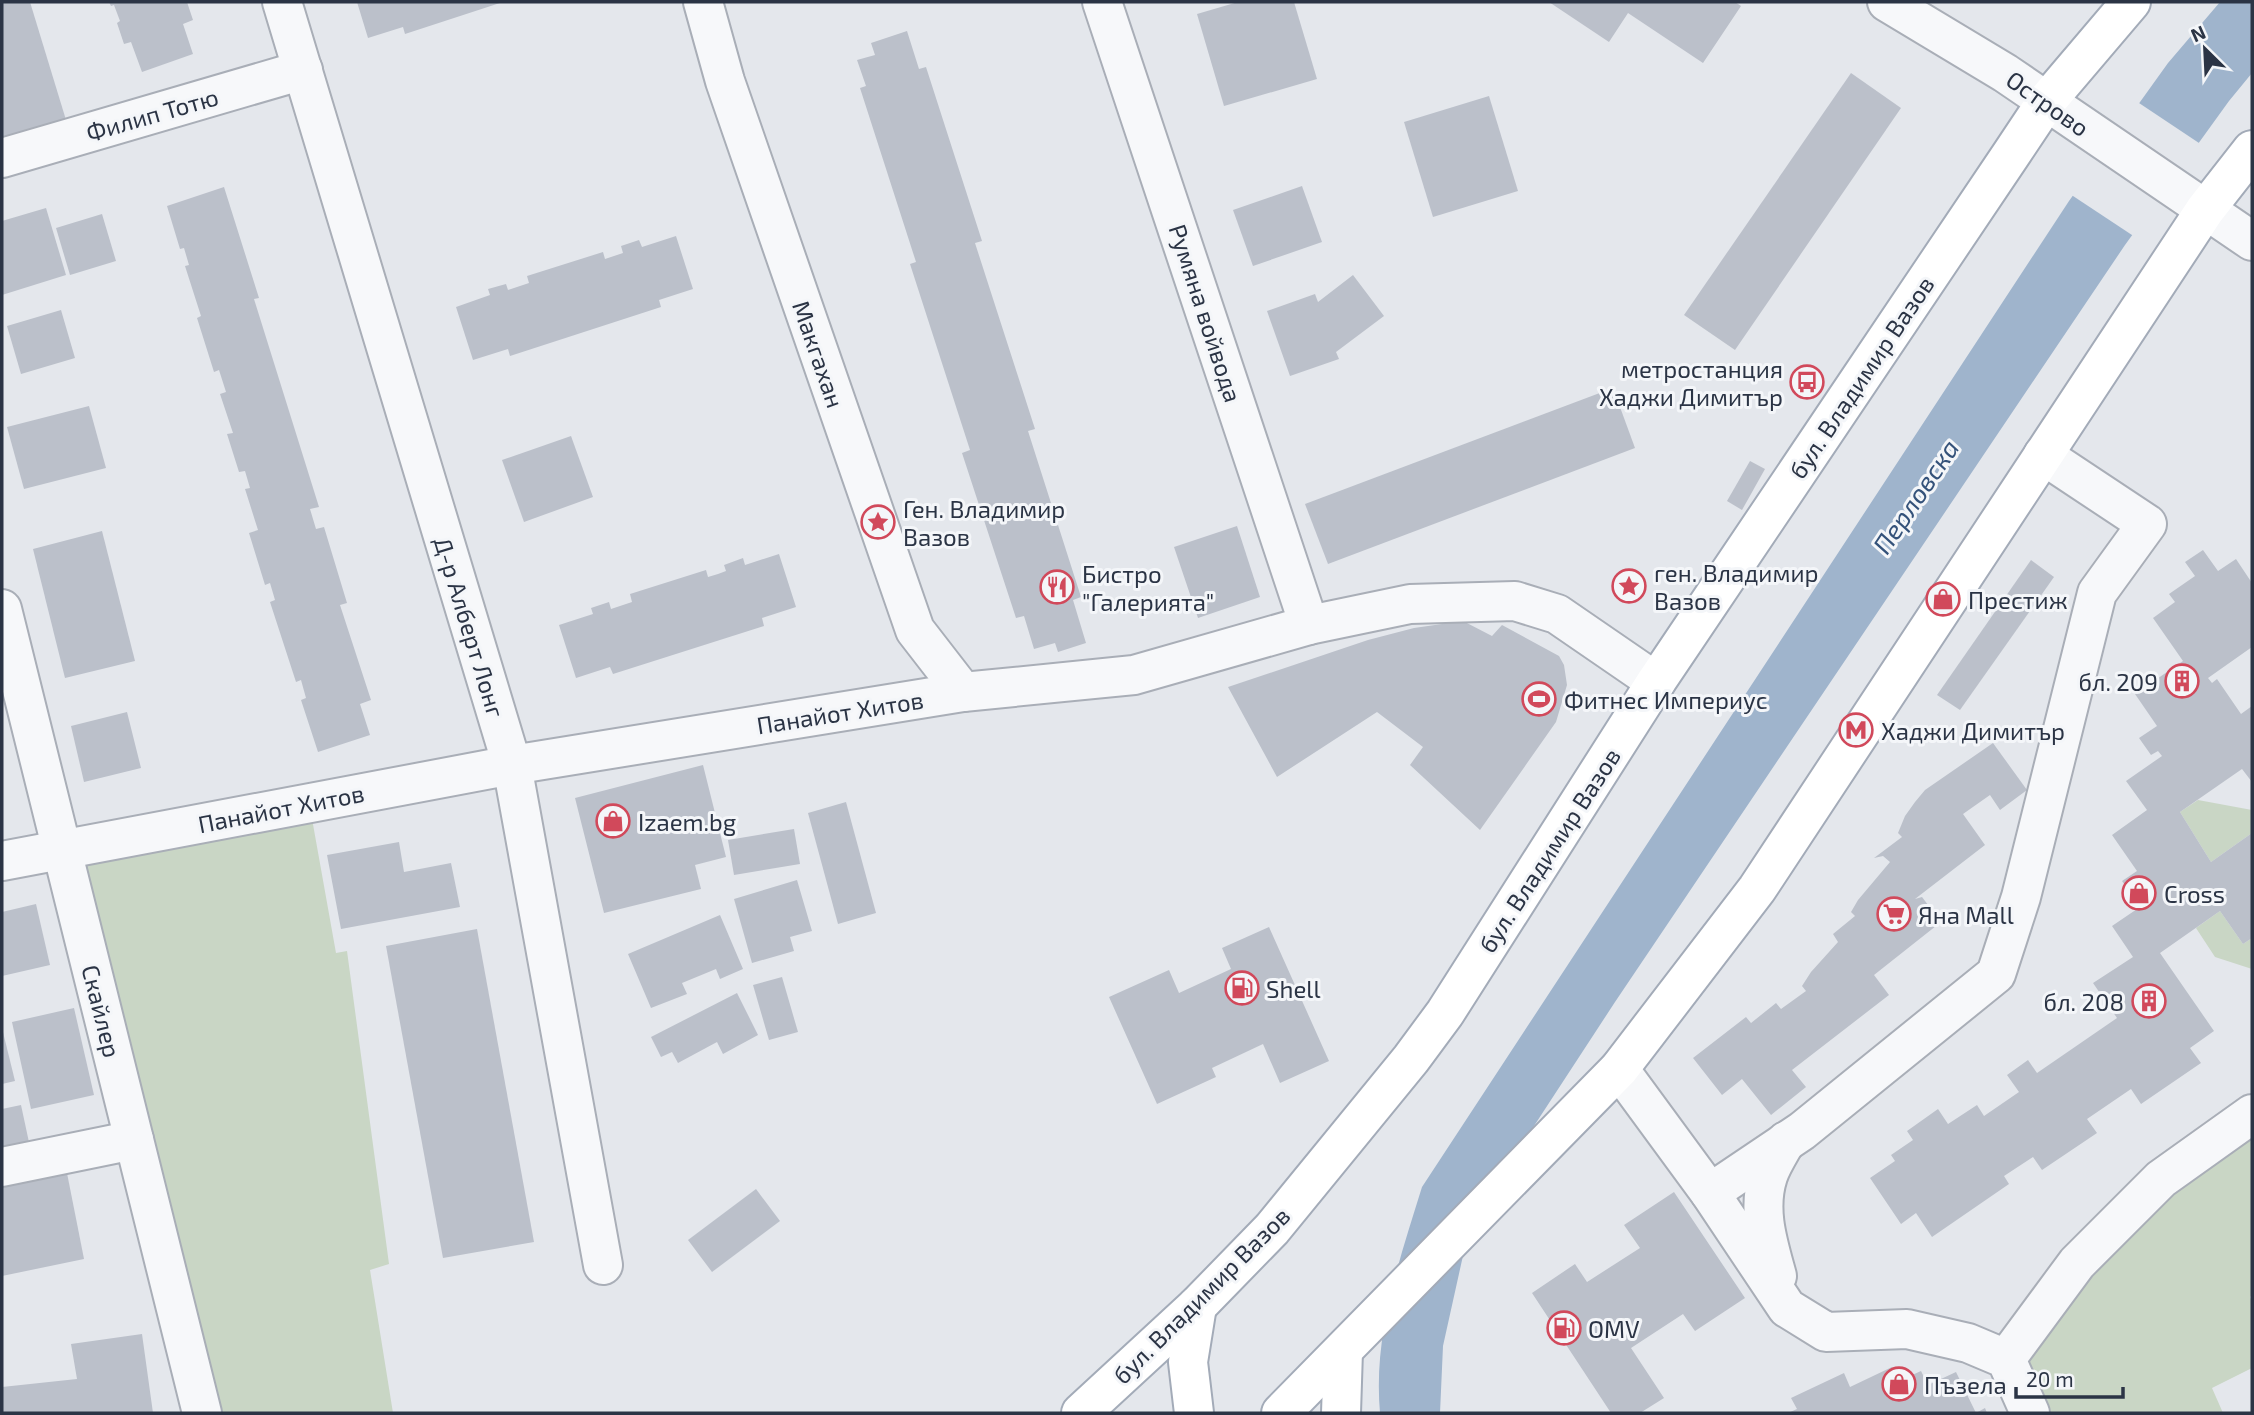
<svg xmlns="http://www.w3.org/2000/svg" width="2254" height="1415" viewBox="0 0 2254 1415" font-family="'Exo 2',sans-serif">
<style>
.green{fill:#c9d6c5}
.water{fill:#9fb4cc}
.pier{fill:#e4e7ec}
.building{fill:#bbc0ca}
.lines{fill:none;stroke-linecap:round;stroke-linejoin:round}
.minor-casing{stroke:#a9aeb7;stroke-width:42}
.major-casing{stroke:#a3abb8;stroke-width:42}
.minor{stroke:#f7f8fa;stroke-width:38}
.major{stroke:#fff;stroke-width:38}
.labels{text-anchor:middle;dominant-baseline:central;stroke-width:6;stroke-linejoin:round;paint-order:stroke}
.street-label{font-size:24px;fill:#2b3445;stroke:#f4f6f9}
.poi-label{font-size:24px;fill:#2b3445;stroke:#f4f6f9;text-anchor:start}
.water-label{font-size:26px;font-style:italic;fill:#34527a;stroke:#f4f6f9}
</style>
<rect width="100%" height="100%" fill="#e4e7ec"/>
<!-- green -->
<g class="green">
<path d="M2198,800L2252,810V833L2211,862L2180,812Z"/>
<path d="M309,802L336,953L347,951L389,1264L370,1270L393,1413H202L62,850Z"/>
<path d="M2220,911L2243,944L2252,938V969L2215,957L2196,928Z"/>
<path d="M2252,1114V1295L2250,1297L2252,1301V1368L2212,1388L2223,1413H2030L2006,1359Z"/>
</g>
<!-- water -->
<path class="water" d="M2220,2H2252V73L2229,101L2125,245L1615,1002L1470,1224L1443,1346L1440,1413H1380C1373,1334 1399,1262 1422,1187L2069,201L2168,63Z"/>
<!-- pier -->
<path class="pier" d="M2136,101L2202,145L2135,237L2070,194Z"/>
<!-- building -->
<g class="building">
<path d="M2,2H30L66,120L2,140Z"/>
<path d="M109,2H187L193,20L183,24L193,54L142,72L131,42L124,44L117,23L120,21L114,5L111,6Z"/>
<path d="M357,2H503L405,34L403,27L368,38Z"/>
<path d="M1238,2H1294L1317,79L1224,106L1197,14Z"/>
<path d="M1549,2H1735L1741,6L1703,63L1628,13L1609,42Z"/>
<path d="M907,31L919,69L926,67L982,241L975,243L1035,429L1028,431L1081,597L1073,600L1086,643L1058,652L1055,643L1034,649L1024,616L1016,618L962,453L970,450L910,264L916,262L860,88L866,86L857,60L875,55L871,43Z"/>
<path d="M1851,73L1901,108L1735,350L1684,315Z"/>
<path d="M1489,96L1518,191L1433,217L1404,122Z"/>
<path d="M1302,186L1322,242L1253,266L1233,210Z"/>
<path d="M224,187L259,298L254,299L319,507L310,509L316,529L324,527L347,603L340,605L371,700L360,704L370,735L318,752L301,700L306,698L301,680L296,682L270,602L275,600L270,583L265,585L249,533L258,530L245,489L250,488L245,471L239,472L227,434L233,433L220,394L226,392L219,370L214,372L197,318L201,316L185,266L189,265L184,248L180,249L167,206Z"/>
<path d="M46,208L66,275L2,295V221Z"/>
<path d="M102,214L116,261L70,275L56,228Z"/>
<path d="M676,236L693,289L659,300L661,307L510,356L508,349L473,360L456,307L490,295L488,289L506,284L508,290L529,283L527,276L603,252L605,259L623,253L621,246L639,240L642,247Z"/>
<path d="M1353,275L1384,316L1336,352L1339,359L1290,376L1267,311L1315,294L1318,302Z"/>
<path d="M61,310L75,358L21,374L7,326Z"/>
<path d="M1613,388L1635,448L1328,564L1305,504Z"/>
<path d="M89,406L106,468L24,489L7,427Z"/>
<path d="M571,436L593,497L524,522L502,460Z"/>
<path d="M1750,461L1765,469L1742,510L1727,501Z"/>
<path d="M1237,526L1260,597L1198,618L1174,547Z"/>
<path d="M102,531L135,661L65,678L33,549Z"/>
<path d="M2203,550L2218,571L2236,559L2252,583V647L2208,678L2212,683L2217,679L2241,714L2252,706V782L2242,769L2180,812L2211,862L2252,833V938L2243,944L2220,911L2160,953L2214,1031L2190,1048L2201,1063L2141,1104L2131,1089L2087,1119L2097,1133L2042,1170L2033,1157L2004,1176L2009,1184L1932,1237L1916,1213L1901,1224L1870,1178L1895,1161L1891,1155L1913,1140L1907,1131L1938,1109L1948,1124L1977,1105L1984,1116L2019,1092L2007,1075L2028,1060L2037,1073L2117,1018L2093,983L2133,957L2112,926L2140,907L2122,881L2137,871L2112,835L2147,810L2126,781L2162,756L2158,751L2151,755L2139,738L2157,726L2135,694L2183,661L2153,618L2175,602L2169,594L2195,576L2185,562Z"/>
<path d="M779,554L796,607L762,618L764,626L613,674L610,667L576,678L559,625L593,614L591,608L609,602L611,609L632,602L630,594L706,570L708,577L718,574L726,571L724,565L743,558L745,565Z"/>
<path d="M2031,560L2054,577L1960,710L1937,695Z"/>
<path d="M1463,621L1492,636L1502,625L1559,656L1564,665L1567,685L1556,722L1480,830L1410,765L1423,747L1377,712L1277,777L1228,687L1368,640L1414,628Z"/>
<path d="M127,712L141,768L84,782L71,726Z"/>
<path d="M1993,743L2027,790L2000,810L1990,795L1963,814L1985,845L1915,899L1922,897L1941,922L1874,975L1889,995L1792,1070L1806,1087L1771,1115L1742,1079L1722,1095L1693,1058L1746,1017L1751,1023L1776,1003L1781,1009L1806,991L1802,986L1811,972L1838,942L1833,934L1855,916L1851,912L1858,900L1890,862L1883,856L1874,858L1902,837L1898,833L1905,816L1915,802L1925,790Z"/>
<path d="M703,765L726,857L695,865L701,889L604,913L575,798Z"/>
<path d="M846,802L876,913L838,924L808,813Z"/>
<path d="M794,829L800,864L734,875L728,840Z"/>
<path d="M399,842L404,872L451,863L460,907L341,929L327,855Z"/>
<path d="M797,880L812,931L790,937L794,951L752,963L734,899Z"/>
<path d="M36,904L50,965L2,976V912Z"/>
<path d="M720,915L743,969L720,979L716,969L682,983L687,994L651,1008L628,954Z"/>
<path d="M1269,927L1329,1061L1280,1083L1263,1044L1212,1068L1216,1077L1157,1104L1109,997L1169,970L1179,993L1231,969L1222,948Z"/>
<path d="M477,929L534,1242L443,1258L386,946Z"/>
<path d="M782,977L798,1032L769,1040L753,985Z"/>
<path d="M737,993L758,1035L723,1054L717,1042L678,1063L672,1052L661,1057L651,1037Z"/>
<path d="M74,1008L94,1095L31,1109L12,1022Z"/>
<path d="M2,1028L15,1081L2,1084Z"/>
<path d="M21,1105L30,1147L2,1153V1109Z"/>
<path d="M66,1168L84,1259L2,1276V1181Z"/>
<path d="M756,1189L780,1221L712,1272L688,1240Z"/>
<path d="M1674,1192L1745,1298L1695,1331L1683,1314L1631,1348L1664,1398L1640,1413H1611L1532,1293L1575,1264L1587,1282L1640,1248L1624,1225Z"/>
<path d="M142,1334L153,1413H2V1387L77,1379L71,1344Z"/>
<path d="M1892,1367L1899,1381L1921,1371L1928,1385L1956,1372L1976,1413L1985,1408L1987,1413H1788L1797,1409L1791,1398L1844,1373L1850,1387Z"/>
</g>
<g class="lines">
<defs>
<g id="minor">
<path d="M282,2L512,765L603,1265"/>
<path d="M703,2L725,81L915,630L963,692"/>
<path d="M1102,2L1309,625"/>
<path d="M1887,2L2005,73L2252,241"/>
<path d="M2,158L303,70"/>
<path d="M2,609L202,1413"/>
<path d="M2,861L512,765L963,692L1134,675L1309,625L1410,604L1515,601L1557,614L1656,682"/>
<path d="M1619,1069L1710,1193L1787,1308L1826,1332L1907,1329L1968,1343L2006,1359L2030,1413"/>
<path d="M2,1167L134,1140"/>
<path d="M1710,1193L1802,1131L1996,974L2021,897L2097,593L2147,524L2043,455"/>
<path d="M1777,1276C1768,1243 1757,1210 1768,1176C1772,1164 1780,1152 1786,1141"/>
<path d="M2006,1359L2077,1263L2161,1179L2252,1114"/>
</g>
<g id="major">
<path d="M1081,1413L1197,1306L1272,1229L1411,1059L1445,1013L1656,682L2012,153L2046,102L2131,2"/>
<path d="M1194,1413L1188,1362L1197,1306"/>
<path d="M1281,1413L1619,1069L1757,889L2205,210L2252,150"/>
<path d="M1341,1413L1343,1351"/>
</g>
</defs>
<!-- minor casing -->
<use href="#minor" class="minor-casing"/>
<!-- major casing -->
<use href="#major" class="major-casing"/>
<!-- minor -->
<use href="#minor" class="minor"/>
<!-- major -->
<use href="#major" class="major"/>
</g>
<!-- icons -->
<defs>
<symbol id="bus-ring" viewBox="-11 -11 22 22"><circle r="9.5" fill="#f4f6f9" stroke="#d1495b" stroke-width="1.5"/><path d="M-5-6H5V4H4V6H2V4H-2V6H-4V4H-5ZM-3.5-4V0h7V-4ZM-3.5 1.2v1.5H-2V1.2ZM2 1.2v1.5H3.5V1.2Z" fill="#d1495b"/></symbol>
<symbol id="sight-ring" viewBox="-11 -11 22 22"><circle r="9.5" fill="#f4f6f9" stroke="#d1495b" stroke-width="1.5"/><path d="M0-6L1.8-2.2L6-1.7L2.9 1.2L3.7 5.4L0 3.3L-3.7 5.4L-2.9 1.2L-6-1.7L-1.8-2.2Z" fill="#d1495b"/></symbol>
<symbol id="restaurant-ring" viewBox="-11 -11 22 22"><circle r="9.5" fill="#f4f6f9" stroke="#d1495b" stroke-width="1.5"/><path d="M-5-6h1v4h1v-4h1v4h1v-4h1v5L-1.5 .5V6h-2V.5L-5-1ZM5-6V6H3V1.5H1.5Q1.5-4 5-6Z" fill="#d1495b"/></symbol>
<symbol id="shop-ring" viewBox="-11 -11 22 22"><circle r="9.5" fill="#f4f6f9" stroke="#d1495b" stroke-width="1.5"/><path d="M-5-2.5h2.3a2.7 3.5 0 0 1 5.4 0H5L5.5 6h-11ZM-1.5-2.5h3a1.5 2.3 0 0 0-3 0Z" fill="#d1495b"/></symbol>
<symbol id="building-ring" viewBox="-11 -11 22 22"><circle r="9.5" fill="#f4f6f9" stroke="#d1495b" stroke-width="1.5"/><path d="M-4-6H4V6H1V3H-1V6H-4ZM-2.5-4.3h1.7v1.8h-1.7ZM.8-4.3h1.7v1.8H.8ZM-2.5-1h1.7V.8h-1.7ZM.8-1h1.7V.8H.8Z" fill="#d1495b"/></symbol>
<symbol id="stadium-ring" viewBox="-11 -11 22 22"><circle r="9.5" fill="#f4f6f9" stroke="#d1495b" stroke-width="1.5"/><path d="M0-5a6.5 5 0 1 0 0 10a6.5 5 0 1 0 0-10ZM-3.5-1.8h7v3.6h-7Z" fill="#d1495b"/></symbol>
<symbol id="metro-ring" viewBox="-11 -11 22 22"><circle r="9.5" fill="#f4f6f9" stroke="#d1495b" stroke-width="1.5"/><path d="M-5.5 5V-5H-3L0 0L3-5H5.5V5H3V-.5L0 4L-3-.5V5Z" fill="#d1495b"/></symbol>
<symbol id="supermarket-ring" viewBox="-11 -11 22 22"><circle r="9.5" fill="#f4f6f9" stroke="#d1495b" stroke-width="1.5"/><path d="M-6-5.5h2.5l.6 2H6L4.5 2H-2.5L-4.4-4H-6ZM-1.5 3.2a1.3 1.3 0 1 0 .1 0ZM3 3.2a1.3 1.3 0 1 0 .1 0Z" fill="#d1495b"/></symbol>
<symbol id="fuel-ring" viewBox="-11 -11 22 22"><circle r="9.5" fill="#f4f6f9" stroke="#d1495b" stroke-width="1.5"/><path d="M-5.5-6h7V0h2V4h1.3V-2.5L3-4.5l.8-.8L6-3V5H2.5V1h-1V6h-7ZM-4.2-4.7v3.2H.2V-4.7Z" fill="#d1495b"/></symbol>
</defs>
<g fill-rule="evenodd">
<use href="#bus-ring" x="1788" y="363" width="38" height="38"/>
<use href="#sight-ring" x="859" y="503" width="38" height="38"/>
<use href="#sight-ring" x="1610" y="567" width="38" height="38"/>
<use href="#restaurant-ring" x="1038" y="568" width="38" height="38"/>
<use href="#shop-ring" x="1924" y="580" width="38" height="38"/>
<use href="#building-ring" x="2163" y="662" width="38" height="38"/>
<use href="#stadium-ring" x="1520" y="680" width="38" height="38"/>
<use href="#metro-ring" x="1837" y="711" width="38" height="38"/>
<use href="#shop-ring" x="594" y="802" width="38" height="38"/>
<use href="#shop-ring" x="2120" y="874" width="38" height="38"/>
<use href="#supermarket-ring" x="1875" y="895" width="38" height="38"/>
<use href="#fuel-ring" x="1223" y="969" width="38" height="38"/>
<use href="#building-ring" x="2130" y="982" width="38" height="38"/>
<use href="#fuel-ring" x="1545" y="1309" width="38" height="38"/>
<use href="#shop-ring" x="1880" y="1365" width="38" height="38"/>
</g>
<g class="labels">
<!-- street labels -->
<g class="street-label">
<text transform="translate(2048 103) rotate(35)">Острово</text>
<text transform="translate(152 114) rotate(-16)">Филип Тотю</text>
<text transform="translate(1206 313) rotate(72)">Румяна войвода</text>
<text transform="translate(819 354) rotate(71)">Макгахан</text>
<text transform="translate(1861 377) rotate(-56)">бул. Владимир Вазов</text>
<text transform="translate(470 627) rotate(73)">Д-р Алберт Лонг</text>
<text transform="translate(840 712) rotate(-9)">Панайот Хитов</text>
<text transform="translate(281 808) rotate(-11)">Панайот Хитов</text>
<text transform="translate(1549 850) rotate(-57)">бул. Владимир Вазов</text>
<text transform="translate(102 1011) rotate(76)">Скайлер</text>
<text transform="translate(1201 1295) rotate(-45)">бул. Владимир Вазов</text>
</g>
<!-- poi labels -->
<g class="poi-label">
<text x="1783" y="368" text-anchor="end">метростанция<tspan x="1783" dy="28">Хаджи Димитър</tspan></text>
<text x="903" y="508">Ген. Владимир<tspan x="903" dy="28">Вазов</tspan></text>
<text x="1654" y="572">ген. Владимир<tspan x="1654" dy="28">Вазов</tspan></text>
<text x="1082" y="573">Бистро<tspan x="1082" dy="28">"Галерията"</tspan></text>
<text x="1968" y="599">Престиж</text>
<text x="2158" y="681" text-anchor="end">бл. 209</text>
<text x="1564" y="699">Фитнес Империус</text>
<text x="1881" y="730">Хаджи Димитър</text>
<text x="638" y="821">Izaem.bg</text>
<text x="2164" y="893">Cross</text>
<text x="1918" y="914">Яна Mall</text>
<text x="1266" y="988">Shell</text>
<text x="2124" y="1001" text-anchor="end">бл. 208</text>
<text x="1588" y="1328">OMV</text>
<text x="1924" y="1384">Пъзела</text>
</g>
<!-- water labels -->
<g class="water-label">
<text transform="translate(1915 496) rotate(-56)">Перловска</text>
</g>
</g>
<!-- border -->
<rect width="2254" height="1415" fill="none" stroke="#2b3445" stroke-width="7"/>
<!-- north arrow -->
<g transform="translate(2205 49) rotate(336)" stroke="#f4f6f9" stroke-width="5" paint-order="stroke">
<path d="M0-5L12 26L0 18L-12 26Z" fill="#2b3445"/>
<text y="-10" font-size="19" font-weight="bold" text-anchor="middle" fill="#2b3445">N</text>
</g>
<!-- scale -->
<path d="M2016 1387v10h107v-10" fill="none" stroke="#2b3445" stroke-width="3.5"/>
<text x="2026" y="1387" font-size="21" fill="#2b3445" stroke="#f4f6f9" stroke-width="5" paint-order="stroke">20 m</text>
</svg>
